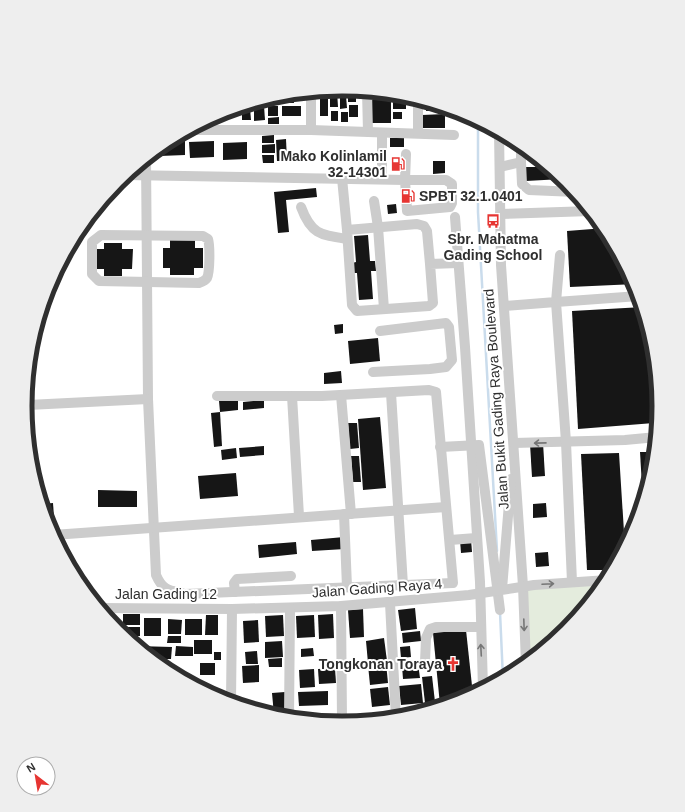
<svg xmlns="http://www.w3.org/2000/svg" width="685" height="812" viewBox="0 0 685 812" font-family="Arial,sans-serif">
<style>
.green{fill:#e4ecdd}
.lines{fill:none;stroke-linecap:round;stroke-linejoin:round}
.stream{stroke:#cadcec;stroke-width:2.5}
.building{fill:#161616}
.minor{stroke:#ccc;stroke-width:10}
.oneway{stroke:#767676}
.labels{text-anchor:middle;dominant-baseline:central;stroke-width:4;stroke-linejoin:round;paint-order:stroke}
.poi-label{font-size:14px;font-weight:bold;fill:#2f2f2f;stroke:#fff;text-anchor:end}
.street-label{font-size:14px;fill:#2f2f2f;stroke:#fff}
.rim{fill:none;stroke:#2f2f2f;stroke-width:5}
</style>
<rect width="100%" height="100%" fill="#fff"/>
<!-- green -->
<path class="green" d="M606,583L567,631L526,664L523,586Z"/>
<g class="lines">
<!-- stream -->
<g class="stream">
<path d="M478,120V212L497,551"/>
<path d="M500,612L503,679"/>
</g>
</g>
<!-- building -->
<g class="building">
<path d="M341,89L357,90V92L341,93Z"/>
<path d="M328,90V116H320V91Z"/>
<path d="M330,91H337L338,107H330Z"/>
<path d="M374,92L390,93V95H374Z"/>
<path d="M293,93L294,103H281V95Z"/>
<path d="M395,94L413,97V100H395Z"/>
<path d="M278,95V101H268V99Z"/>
<path d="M340,96H346L347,108L340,109Z"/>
<rect x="348" y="96" width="8" height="6"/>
<path d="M391,99V123H372V100Z"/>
<path d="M426,101L445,107V111H426Z"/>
<rect x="393" y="102" width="13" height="7"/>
<rect x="349" y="105" width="9" height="12"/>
<path d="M254,106H264L265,120L254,121Z"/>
<rect x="268" y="106" width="10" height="10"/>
<rect x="282" y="106" width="19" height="10"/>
<path d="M242,108H250L251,120H242Z"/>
<path d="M229,110V117L218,118V114Z"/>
<rect x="331" y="111" width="7" height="10"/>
<rect x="341" y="112" width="7" height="10"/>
<rect x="393" y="112" width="9" height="7"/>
<path d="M445,114V128H423L422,115Z"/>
<path d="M279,117V124H268V118Z"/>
<path d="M274,135V143H262V136Z"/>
<rect x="390" y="138" width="14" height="9"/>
<path d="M286,139L287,161H277L276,140Z"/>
<path d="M185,140V155L160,156V147L166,142Z"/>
<path d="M214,141V157L190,158L189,142Z"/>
<path d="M247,142V159L223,160V143Z"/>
<path d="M275,144V153H262V145Z"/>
<path d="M262,155H274V163H263Z"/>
<path d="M433,161H445V173L433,174Z"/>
<path d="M526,167H549L571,187H562V179L526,181Z"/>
<path d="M316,188L317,197L286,200L289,232L278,233L274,192Z"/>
<path d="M396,204L397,213L388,214L387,205Z"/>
<path d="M605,228L636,284L570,287L567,231Z"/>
<path d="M368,235L370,261H375L376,271H371L373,299L359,300L357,273H353L352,263L356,262L354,236Z"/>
<path d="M170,239L195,240V248H203V268H194V275H170V268H163V248H170Z"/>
<path d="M104,243H122V249H133L132,269H122V276H104V269H97V249H104Z"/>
<path d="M643,307L648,324L654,423L578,429L572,311Z"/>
<path d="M343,324V333L335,334L334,325Z"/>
<path d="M378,338L380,361L350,364L348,341Z"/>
<path d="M341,371L342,383L324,384V373Z"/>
<path d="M238,399V410L220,412L219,401Z"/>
<path d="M264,400V408L243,410V402Z"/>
<path d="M220,412L222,446L214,447L211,413Z"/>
<path d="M380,417L386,488L363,490L358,419Z"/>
<path d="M348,423H357L359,448L350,449Z"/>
<path d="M543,443L545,476L532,477L530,444Z"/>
<path d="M264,446V455L240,457L239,448Z"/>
<path d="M236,448L237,458L222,460L221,450Z"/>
<path d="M640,452H655L654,468L643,503Z"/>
<path d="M619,453L625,548L613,570H587L581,454Z"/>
<path d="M351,456H359L361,482H353Z"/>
<path d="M236,473L238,496L200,499L198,476Z"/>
<path d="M98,490L137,491V507H98Z"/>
<path d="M53,503L54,517L46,518L42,504Z"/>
<path d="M546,503L547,517L533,518V504Z"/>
<path d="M344,537L345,549L312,551L311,540Z"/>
<path d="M471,539L472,552L461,553L460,540Z"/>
<path d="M296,542L297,554L259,558L258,545Z"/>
<path d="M548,552L549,566L536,567L535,553Z"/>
<path d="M415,608L417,629L401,631L398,610Z"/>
<path d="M363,609L364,637L350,638L348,610Z"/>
<rect x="123" y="614" width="17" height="11"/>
<path d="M333,614L334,638L319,639L318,615Z"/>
<path d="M206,615H218V635H205Z"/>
<path d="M283,615L284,636L266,637L265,616Z"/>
<path d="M314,615L315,637L297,638L296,616Z"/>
<rect x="144" y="618" width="17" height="18"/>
<path d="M168,619L182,620L181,634H168Z"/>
<rect x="185" y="619" width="17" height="16"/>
<path d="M258,620L259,642L244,643L243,621Z"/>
<path d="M121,627H140V636H124L121,633Z"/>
<path d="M466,630L473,695L464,699L440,705L433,633Z"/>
<path d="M420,631L421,641L403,643L402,633Z"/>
<path d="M168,636H181V643H167Z"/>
<path d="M384,638L387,661L368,663L366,641Z"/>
<rect x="194" y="640" width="18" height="14"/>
<path d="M282,641L283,657L265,658V642Z"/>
<path d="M137,646L172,647L171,659H153Z"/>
<path d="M176,646L193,647V656H175Z"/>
<path d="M410,646L411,657L401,658L400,647Z"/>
<path d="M313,648L314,656L301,657V649Z"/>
<path d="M257,651L258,664H246L245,652Z"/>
<rect x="214" y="652" width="7" height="8"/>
<path d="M282,658V667H269L268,659Z"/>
<rect x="200" y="663" width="15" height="12"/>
<path d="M386,663L388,683L370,685L368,665Z"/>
<path d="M418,664L420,678L403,679L402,666Z"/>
<path d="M259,665V682L243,683L242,666Z"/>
<path d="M335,668L336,683L319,684L318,669Z"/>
<path d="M314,669L315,687L300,688L299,670Z"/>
<path d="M432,676L435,702L425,703L422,677Z"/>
<path d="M421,684L423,703L401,705L399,686Z"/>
<path d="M388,687L390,705L372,707L370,689Z"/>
<path d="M216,688V696L201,689Z"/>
<path d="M328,691V705L299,706L298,692Z"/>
<path d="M285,692L286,714L274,715L272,693Z"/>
</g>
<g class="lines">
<!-- minor -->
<g class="minor">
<path d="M367,91L368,132"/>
<path d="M189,130H311L454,135"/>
<path d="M311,130V92"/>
<path d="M499,131L501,265L523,586L526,664"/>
<path d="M418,133V99"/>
<path d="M146,158L148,399L156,575C163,591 169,590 185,594L453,583L436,392L429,390L322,396H217"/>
<path d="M521,162L522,184L529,190L576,192"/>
<path d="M500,167L521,162V144"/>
<path d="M126,175L405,180H446L452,184V203L450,207L407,211L405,180L406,154"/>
<path d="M342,178L347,230"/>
<path d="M382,179V136"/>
<path d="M374,201L378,227L384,309"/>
<path d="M301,207C311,234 320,235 347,239"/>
<path d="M500,214L591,211"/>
<path d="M455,217L465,347L480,582L483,689"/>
<path d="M101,235L203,236L208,239C210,245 210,272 207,278C205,281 202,282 199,283L99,281L92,274V242Z"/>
<path d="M430,264L427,231L424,226L417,224L347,230L352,305L357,311L429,306L433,303L430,264L458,263"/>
<path d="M504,306L556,302L560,255"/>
<path d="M373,372L430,369L446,367L452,360L449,327L446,323L380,331"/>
<path d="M391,393L403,585"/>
<path d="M341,395L351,514"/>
<path d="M292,396L299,516"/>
<path d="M28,405L148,399"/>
<path d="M514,443L625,440L657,437"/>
<path d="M440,447L479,445L500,610"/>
<path d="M344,514L347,587"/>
<path d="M53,535L446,507"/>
<path d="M450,540L476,538"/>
<path d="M572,582L566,442L556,302L639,296"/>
<path d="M502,589L511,479"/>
<path d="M235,592L234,583L237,579L291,576"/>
<path d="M390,603L396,718"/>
<path d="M341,606L342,721"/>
<path d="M99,608L232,609L341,606L469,595L534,585L608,580"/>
<path d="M425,662L426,638L430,629L436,627H480"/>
<path d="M231,702L232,609"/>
<path d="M289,718L290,608"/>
<path d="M323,722L369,721"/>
</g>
</g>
<!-- one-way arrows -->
<defs><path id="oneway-shaft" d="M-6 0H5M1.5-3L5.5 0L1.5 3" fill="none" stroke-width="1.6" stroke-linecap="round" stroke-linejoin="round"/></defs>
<g class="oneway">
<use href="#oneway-shaft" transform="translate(540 443) rotate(179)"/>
<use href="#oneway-shaft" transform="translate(548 584) rotate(-3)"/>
<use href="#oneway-shaft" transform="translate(524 625) rotate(88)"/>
<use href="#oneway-shaft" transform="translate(481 650) rotate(-93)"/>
</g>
<!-- icons -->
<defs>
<symbol id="fuel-bare" viewBox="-9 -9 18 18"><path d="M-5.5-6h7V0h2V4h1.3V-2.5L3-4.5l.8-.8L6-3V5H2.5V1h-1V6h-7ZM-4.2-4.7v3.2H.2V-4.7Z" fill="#e63532" stroke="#fff" stroke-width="2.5" paint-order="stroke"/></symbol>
<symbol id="bus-bare" viewBox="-9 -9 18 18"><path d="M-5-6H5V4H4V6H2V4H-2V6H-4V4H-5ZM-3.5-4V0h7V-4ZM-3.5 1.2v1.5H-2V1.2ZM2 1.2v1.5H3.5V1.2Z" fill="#e63532" stroke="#fff" stroke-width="2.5" paint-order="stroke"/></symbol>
<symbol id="church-bare" viewBox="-9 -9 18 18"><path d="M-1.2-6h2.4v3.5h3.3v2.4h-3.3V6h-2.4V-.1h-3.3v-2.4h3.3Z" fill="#e63532" stroke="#fff" stroke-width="2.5" paint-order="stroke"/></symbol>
</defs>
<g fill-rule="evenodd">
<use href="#fuel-bare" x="388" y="154" width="20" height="20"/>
<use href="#fuel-bare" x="398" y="186" width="20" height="20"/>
<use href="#bus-bare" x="483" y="211" width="20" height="20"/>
<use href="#church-bare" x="443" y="654" width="20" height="20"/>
</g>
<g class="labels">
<!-- poi labels -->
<g class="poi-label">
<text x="387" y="156">Mako Kolinlamil<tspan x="387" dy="16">32-14301</tspan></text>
<text x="419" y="196" text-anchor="start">SPBT 32.1.0401</text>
<text x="493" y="239" text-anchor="middle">Sbr. Mahatma<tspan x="493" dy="16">Gading School</tspan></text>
<text x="442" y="664">Tongkonan Toraya</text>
</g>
<!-- street labels -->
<g class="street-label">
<text transform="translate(496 399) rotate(-94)">Jalan Bukit Gading Raya Boulevard</text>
<text transform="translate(377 588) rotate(-4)">Jalan Gading Raya 4</text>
<text x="166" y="594">Jalan Gading 12</text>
</g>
</g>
<!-- crop -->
<path d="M0 0H685V812H0ZM32 406a310 310 0 1 1 620 0a310 310 0 1 1-620 0Z" fill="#eee" fill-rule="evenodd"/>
<path class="rim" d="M32 406a310 310 0 1 1 620 0a310 310 0 1 1-620 0Z"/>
<!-- north arrow -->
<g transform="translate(36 776) rotate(329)"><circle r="19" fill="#ffffff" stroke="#acacac"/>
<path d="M0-3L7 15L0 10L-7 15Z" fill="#e63532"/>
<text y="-6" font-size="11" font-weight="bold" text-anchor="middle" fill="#2f2f2f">N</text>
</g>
</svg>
